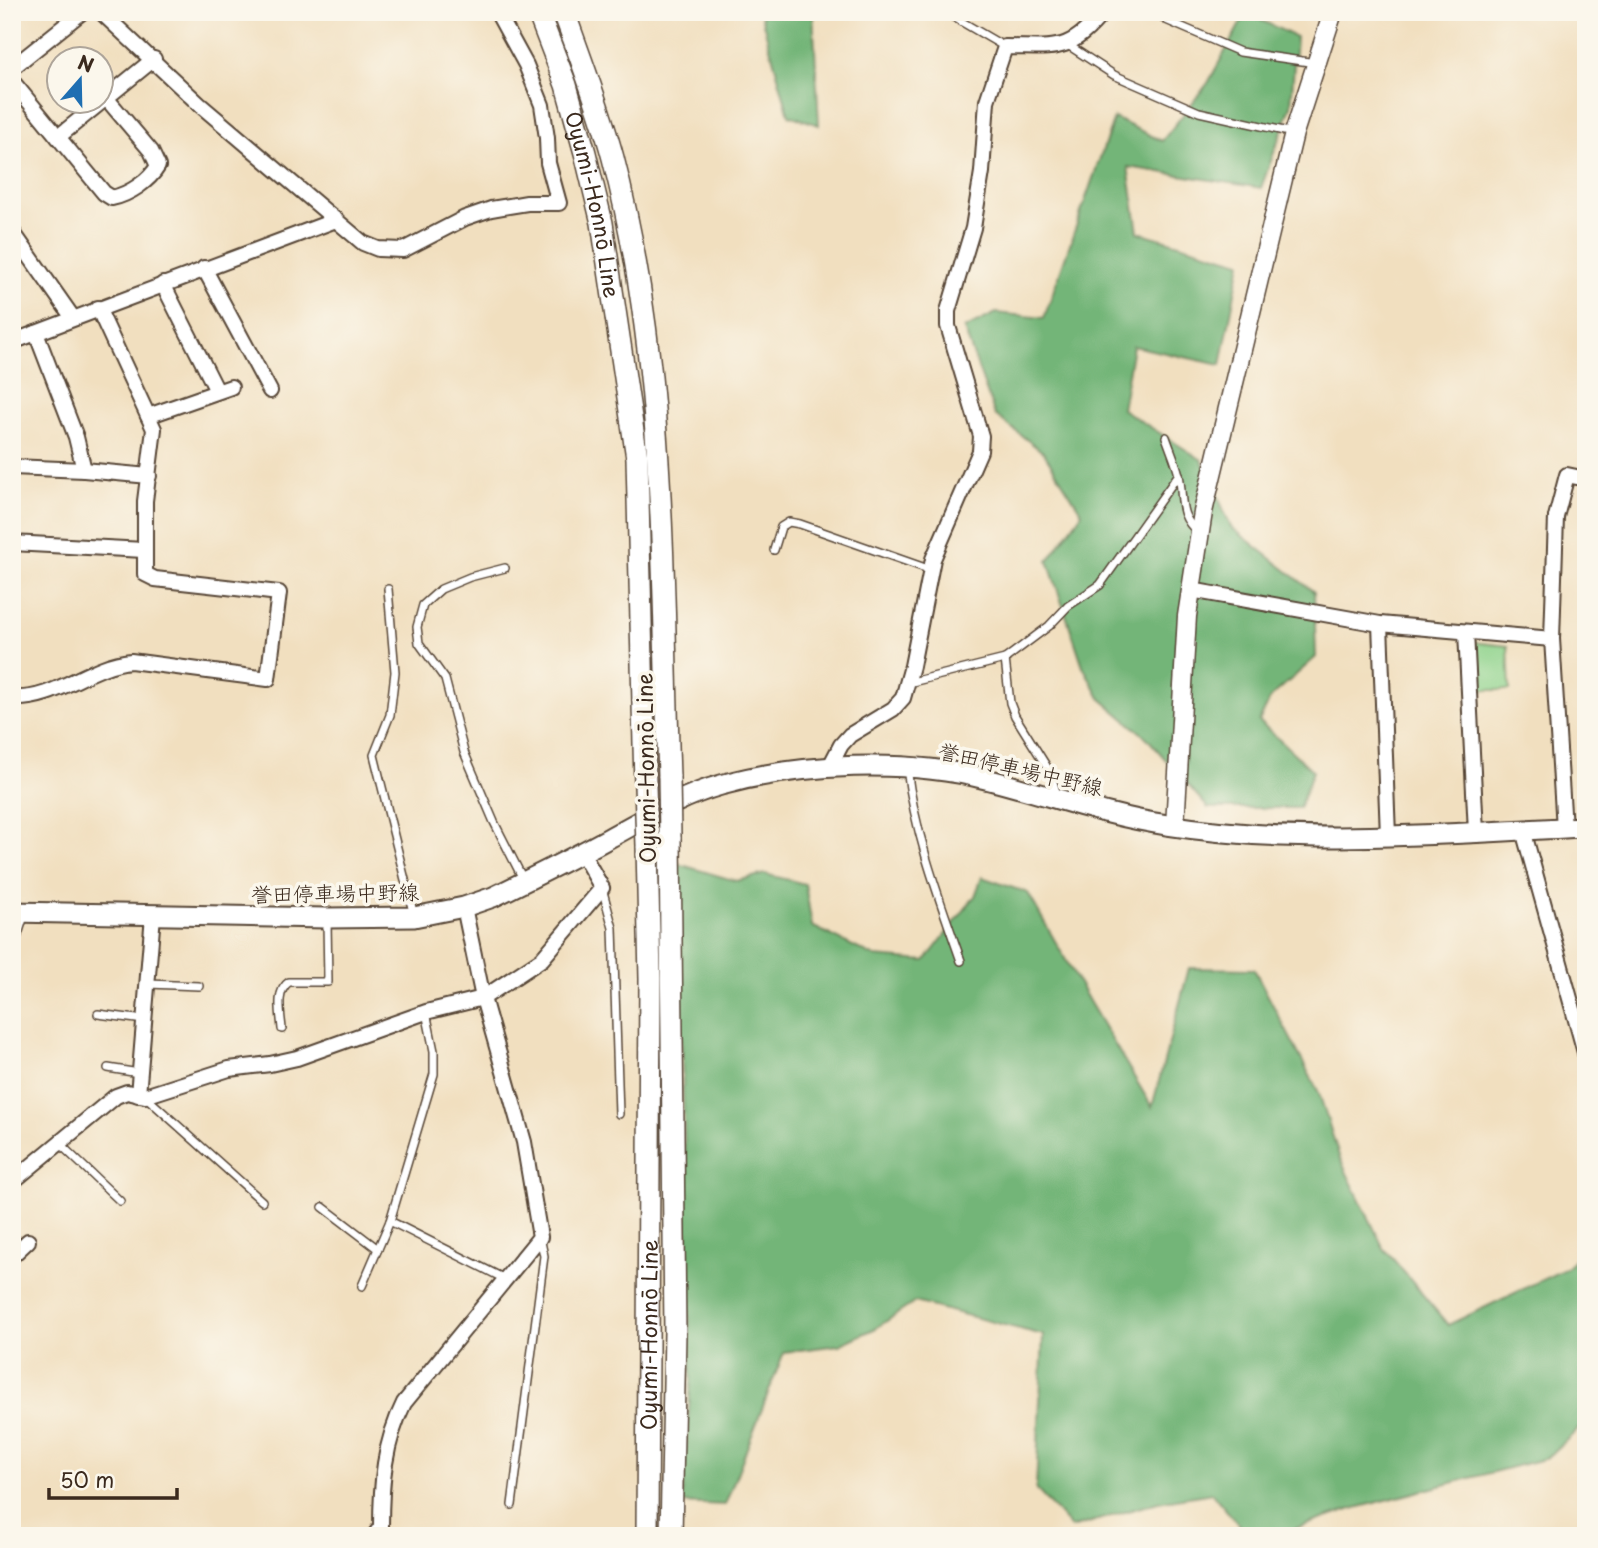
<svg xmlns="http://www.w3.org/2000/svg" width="1598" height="1548" viewBox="0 0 1598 1548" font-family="'Playpen Sans','Klee One',sans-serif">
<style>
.green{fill:#8fd38c;stroke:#657e55;stroke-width:2}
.forest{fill:#73b578;stroke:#57704b;stroke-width:2}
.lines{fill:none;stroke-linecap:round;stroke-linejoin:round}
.service-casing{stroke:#564536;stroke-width:10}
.minor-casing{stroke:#564536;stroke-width:18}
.tertiary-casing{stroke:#564536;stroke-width:21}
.secondary-casing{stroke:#564536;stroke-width:23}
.primary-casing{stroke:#564536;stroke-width:24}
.service{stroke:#fff;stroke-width:7}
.minor{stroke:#fff;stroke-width:14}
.tertiary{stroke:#fff;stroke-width:18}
.secondary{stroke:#fff;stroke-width:19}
.primary{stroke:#fff;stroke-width:21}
.primary-bridge-casing{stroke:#564536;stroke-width:24;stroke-linecap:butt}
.primary-bridge{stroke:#fff;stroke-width:21}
.labels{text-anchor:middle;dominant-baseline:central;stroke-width:7;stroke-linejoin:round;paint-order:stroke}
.street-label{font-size:21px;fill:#3b2a1e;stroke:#fbf7ec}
</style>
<rect width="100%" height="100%" fill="#fbf7ec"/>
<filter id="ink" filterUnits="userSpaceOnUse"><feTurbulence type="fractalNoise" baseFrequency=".0143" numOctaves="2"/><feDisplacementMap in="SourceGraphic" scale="14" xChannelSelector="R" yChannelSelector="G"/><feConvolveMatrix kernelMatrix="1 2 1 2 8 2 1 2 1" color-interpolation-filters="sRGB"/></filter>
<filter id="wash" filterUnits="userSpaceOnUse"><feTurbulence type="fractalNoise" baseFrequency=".00686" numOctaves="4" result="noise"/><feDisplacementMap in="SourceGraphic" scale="28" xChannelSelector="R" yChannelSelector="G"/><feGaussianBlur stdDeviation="1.57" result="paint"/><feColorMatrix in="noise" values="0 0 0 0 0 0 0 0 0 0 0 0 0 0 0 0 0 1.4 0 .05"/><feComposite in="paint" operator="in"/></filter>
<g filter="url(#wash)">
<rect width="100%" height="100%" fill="#f1dfbf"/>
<!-- green -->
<path class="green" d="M1471,642L1508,646L1510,690H1472Z"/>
<!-- forest -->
<g class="forest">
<path d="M760,12H813L819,125L789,115Z"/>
<path d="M1246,13L1296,37L1291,106L1261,188L1128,167L1138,232L1241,262L1221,365L1133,346L1122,409L1202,460L1231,527L1314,592L1316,657L1271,697L1259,721L1313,771L1299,808H1208L1147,738L1100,698L1083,666L1048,561L1082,513L1044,453L995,415L964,329L996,313L1044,318L1114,118L1162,141L1208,83Z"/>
<path d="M665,860L736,881L765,874L805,884L812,926L875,957L925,961L975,896L982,877L1028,893L1090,1003L1152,1107L1189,968L1254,969L1319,1093L1340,1159L1383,1247L1448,1325L1567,1268L1586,1245V1422L1547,1458L1352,1509L1274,1536H1248L1212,1493L1158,1502L1071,1528L1036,1489L1043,1335L915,1302L876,1328L839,1345L784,1352L725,1505L682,1503L691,1380L681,1023L646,962L642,887Z"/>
</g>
</g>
<g filter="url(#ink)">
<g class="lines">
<defs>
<g id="service">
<path d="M945,12L1005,47"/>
<path d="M1156,12L1166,20L1240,52L1316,63"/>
<path d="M1068,45L1114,75L1199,112L1293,133"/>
<path d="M1166,437C1170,449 1176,462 1179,475C1184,499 1177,515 1199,533"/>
<path d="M774,550L781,527L789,522L800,524L931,570"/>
<path d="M505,568L470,577L441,589L423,605L417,627L419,643L445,679L464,752L494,822L524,881"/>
<path d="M388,589L395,672L390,715L374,755L414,916"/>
<path d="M1005,659L1010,703L1015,716L1050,772L1057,795"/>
<path d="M908,683L1005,659L1049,626L1068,606L1100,585L1179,474"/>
<path d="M907,768C915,835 939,898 961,961"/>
<path d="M602,888L613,928L619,1114"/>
<path d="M12,953L25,913"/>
<path d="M148,984L199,986"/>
<path d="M98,1014L144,1020"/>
<path d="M282,1029C281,1015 275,991 289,982H328L327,921"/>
<path d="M108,1068L139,1073"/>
<path d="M146,1097L262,1201"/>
<path d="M59,1143L120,1201"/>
<path d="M323,1207L378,1249"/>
<path d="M390,1221L505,1279"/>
<path d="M362,1286L390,1221L434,1074V1051L426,1012"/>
<path d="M512,1505L544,1256L540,1237"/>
</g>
<g id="minor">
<path d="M101,12L199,104L363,243L378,249L403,250L465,218L491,209L527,203H559L548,163L547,138L542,105L526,65L497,12"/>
<path d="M12,68L82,12"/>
<path d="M12,81L104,193L112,198C130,194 149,181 158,166L151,151L107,99"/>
<path d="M58,137L154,59"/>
<path d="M12,231L73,318"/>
<path d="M204,268L270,391"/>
<path d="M163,284L217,391"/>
<path d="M36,333L76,437L84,470"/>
<path d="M12,342L336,220"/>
<path d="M148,416L231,387"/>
<path d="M12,467L84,470L149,476"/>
<path d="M12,543L144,550"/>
<path d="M1191,590L1380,624L1552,639"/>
<path d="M1380,624L1388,836"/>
<path d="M1466,632L1476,832"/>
<path d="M12,698C56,701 88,665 131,661L268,679L279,593L155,579L145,574V501L154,429L98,308"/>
<path d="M829,768L841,745L850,735L893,709L903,698L912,666L933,559L980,451L981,436L948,326V311L973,228L982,172L987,101L1005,47C1056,47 1069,54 1103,12"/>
<path d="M1564,828L1552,639L1556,517L1567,475L1586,479"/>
<path d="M1523,830L1586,1056"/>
<path d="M138,1095L153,915"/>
<path d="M12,1182L116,1096L127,1092L145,1096L229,1069L270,1064L297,1058L426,1012L483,998L542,959L602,888L582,853"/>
<path d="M12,1256L28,1241"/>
<path d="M374,1536L381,1527C381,1483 384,1443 404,1403L540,1237L524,1142L483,998L464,907"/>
</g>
<path id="tertiary" d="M1175,826L1187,616L1203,512L1294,133L1333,12"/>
<path id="secondary" d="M12,912L327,918L414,917L464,907L493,897C532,878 571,859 609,838C646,818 681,796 721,785C799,763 908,759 986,779C1046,794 1105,816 1167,825C1306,847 1446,833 1586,827"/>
<g id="primary">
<path id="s1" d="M538,12L566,85L585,153L602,223L637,458L645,785"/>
<path d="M564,12C581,60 600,109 613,158C666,360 662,570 669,777"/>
<path d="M670,837L675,1333L671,1536"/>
<path id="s2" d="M647,1536L650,979L647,846"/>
</g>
</defs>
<!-- service casing -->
<use href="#service" class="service-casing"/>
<!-- minor casing -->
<use href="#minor" class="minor-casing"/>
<!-- tertiary casing -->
<use href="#tertiary" class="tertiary-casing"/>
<!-- secondary casing -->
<use href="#secondary" class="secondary-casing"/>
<!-- primary casing -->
<use href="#primary" class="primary-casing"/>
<!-- service -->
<use href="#service" class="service"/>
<!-- minor -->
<use href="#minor" class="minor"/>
<!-- tertiary -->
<use href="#tertiary" class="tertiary"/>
<!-- secondary -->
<use href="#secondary" class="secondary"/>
<!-- primary -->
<use href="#primary" class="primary"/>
<defs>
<g id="primary-bridge">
<path d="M669,777L670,837"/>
<path d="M645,785L647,846"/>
</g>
</defs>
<!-- primary-bridge casing -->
<use href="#primary-bridge" class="primary-bridge-casing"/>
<!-- primary-bridge -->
<use href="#primary-bridge" class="primary-bridge"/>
</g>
</g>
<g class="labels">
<!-- street labels -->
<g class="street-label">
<text stroke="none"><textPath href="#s1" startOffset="201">Oyumi-Honnō Line</textPath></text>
<text transform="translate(645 768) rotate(-91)">Oyumi-Honnō Line</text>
<text transform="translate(1021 768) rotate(13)">誉田停車場中野線</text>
<text transform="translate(335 892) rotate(-1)">誉田停車場中野線</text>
<text stroke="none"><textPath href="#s2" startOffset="201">Oyumi-Honnō Line</textPath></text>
</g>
</g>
<!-- margin -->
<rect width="1598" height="1548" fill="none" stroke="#fbf7ec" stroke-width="42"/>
<!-- north arrow -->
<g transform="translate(80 80) rotate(20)"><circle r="33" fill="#fbf7ec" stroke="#aea59a" stroke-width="2"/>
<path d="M0-5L12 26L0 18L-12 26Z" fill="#1f6fb2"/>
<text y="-10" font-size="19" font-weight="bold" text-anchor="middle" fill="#3b2a1e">N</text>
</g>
<!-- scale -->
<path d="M49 1488v10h128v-10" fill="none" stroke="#3b2a1e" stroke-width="3.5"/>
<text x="60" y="1488" font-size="21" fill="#3b2a1e" stroke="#fbf7ec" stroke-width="5" paint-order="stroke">50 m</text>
</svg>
